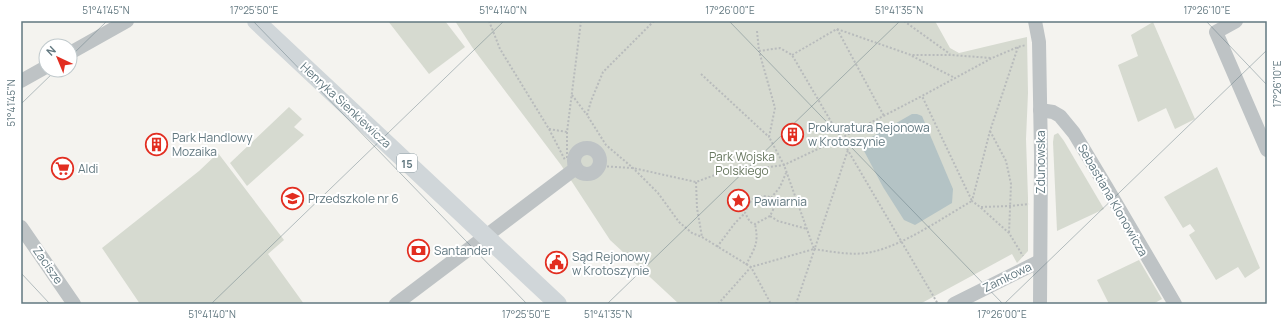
<svg xmlns="http://www.w3.org/2000/svg" width="1288" height="325" viewBox="0 0 1288 325" font-family="Manrope,sans-serif">
<style>
.green{fill:#d6dad0}
.water{fill:#b4c3c5}
.lines{fill:none;stroke-linecap:round;stroke-linejoin:round}
.path{stroke:#b8bbbc;stroke-width:2;stroke-dasharray:2 2;stroke-linecap:butt}
.minor{stroke:#bec3c5;stroke-width:14}
.major{stroke:#d0d6d9;stroke-width:18}
.ticks{fill:none;stroke:#627880;stroke-width:1;stroke-opacity:0.45}
.labels{text-anchor:middle;dominant-baseline:central;stroke-width:4;stroke-linejoin:round;paint-order:stroke}
.shield{fill:#fff;stroke:#91a0a6;stroke-width:1}
.shield-label{font-size:11px;font-weight:bold;fill:#627880}
.street-label{font-size:12px;fill:#627880;stroke:#fff}
.poi-label{font-size:12px;fill:#627880;stroke:#fff;text-anchor:start}
.park-label{font-size:12px;fill:#697861;stroke:#fff}
.neatline{fill:none;stroke:#627880;stroke-width:1.5}
.ticks-label{font-size:10px;text-anchor:middle;fill:#627880}
</style>
<rect width="100%" height="100%" fill="#f4f3ef"/>
<!-- green -->
<g class="green">
<path d="M388,21H445L465,47L429,74Z"/>
<path d="M455,21H935L950,48L959,53L1027,37L1028,93L1026,139L1028,198V251L1017,263L1012,254L920,304H679L610,240L561,165L472,47Z"/>
<path d="M1153,22L1195,119L1175,129L1166,108L1138,122L1118,65L1138,56L1131,35Z"/>
<path d="M289,107L302,119L294,127L304,135L247,186L230,163Z"/>
<path d="M1058,133L1064,141L1104,209L1057,231L1053,142L1054,135Z"/>
<path d="M218,153L284,240L268,254L304,304H140L102,248L199,171Z"/>
<path d="M1217,167L1260,268L1245,278L1238,267L1216,280L1189,235L1195,231L1190,224L1183,228L1164,197Z"/>
<path d="M1139,260L1162,299L1153,304H1109L1097,280Z"/>
</g>
<!-- water -->
<path class="water" d="M912,114H917L922,116L953,189L952,203L915,225L904,220L883,187L863,149L864,143L870,138Z"/>
<g class="lines">
<!-- path -->
<g class="path">
<path d="M489,21L500,49L549,129L565,160"/>
<path d="M654,21L603,72L591,101L587,115L606,145L633,168L658,193L679,222L692,233L702,237L751,267L771,304"/>
<path d="M904,21L950,54"/>
<path d="M837,29L911,55H951L991,58"/>
<path d="M757,31L759,51L780,48L792,55L938,304"/>
<path d="M1018,47L990,131L972,201L980,207L1009,233L1023,256"/>
<path d="M792,55L837,29L884,116"/>
<path d="M912,56L955,78"/>
<path d="M701,74L769,137"/>
<path d="M572,95L587,115"/>
<path d="M549,129L567,132"/>
<path d="M990,131L1006,161L1011,184L1009,233"/>
<path d="M567,158V132L581,21"/>
<path d="M599,166L633,168L696,182L731,169H752L784,165L841,138L922,96"/>
<path d="M696,182L697,208L702,237"/>
<path d="M771,198L780,187L786,173"/>
<path d="M981,207L1010,206L1029,204"/>
<path d="M770,216L755,224L750,222L745,213C747,208 749,203 753,199C758,196 771,194 774,201C776,205 772,212 770,216L778,221L807,229"/>
<path d="M717,247L735,223L745,213"/>
<path d="M814,249C833,252 854,256 872,252C906,244 942,218 972,201L922,96L992,58L1018,47L1026,45"/>
<path d="M746,265C755,247 759,244 755,224"/>
<path d="M718,304L751,267L814,249L784,165L769,137L775,108L759,51"/>
<path d="M796,304L848,150"/>
</g>
<!-- minor -->
<g class="minor">
<path d="M1035,21L1039,42L1041,155L1040,304"/>
<path d="M1236,21L1216,32L1267,150"/>
<path d="M70,53L127,21"/>
<path d="M21,81L46,67"/>
<path d="M1040,110L1053,112L1060,116L1074,133L1107,188L1175,304"/>
<circle cx="587" cy="161" r="13"/>
<path d="M21,227L74,304"/>
<path d="M396,304L576,168"/>
<path d="M954,304L1040,261"/>
</g>
<!-- major -->
<path class="major" d="M256,21L558,304"/>
</g>
<!-- ticks -->
<path class="ticks" d="M253,21L527,304M729,21L1003,304M1206,21L1267,85M70,57L107,21M21,104L56,70M21,273L50,304M211,304L504,21M607,304L900,21M1004,304L1267,50"/>
<!-- icons -->
<defs>
<symbol id="building-ring" viewBox="-11 -11 22 22"><circle r="9.5" fill="#fff" stroke="#e22e21" stroke-width="1.5"/><path d="M-4-6H4V6H1V3H-1V6H-4ZM-2.5-4.3h1.7v1.8h-1.7ZM.8-4.3h1.7v1.8H.8ZM-2.5-1h1.7V.8h-1.7ZM.8-1h1.7V.8H.8Z" fill="#e22e21"/></symbol>
<symbol id="supermarket-ring" viewBox="-11 -11 22 22"><circle r="9.5" fill="#fff" stroke="#e22e21" stroke-width="1.5"/><path d="M-6-5.5h2.5l.6 2H6L4.5 2H-2.5L-4.4-4H-6ZM-1.5 3.2a1.3 1.3 0 1 0 .1 0ZM3 3.2a1.3 1.3 0 1 0 .1 0Z" fill="#e22e21"/></symbol>
<symbol id="school-ring" viewBox="-11 -11 22 22"><circle r="9.5" fill="#fff" stroke="#e22e21" stroke-width="1.5"/><path d="M0-5L7-2L0 1L-7-2ZM-4 1L0 2.5L4 1V4Q0 6-4 4Z" fill="#e22e21"/></symbol>
<symbol id="sight-ring" viewBox="-11 -11 22 22"><circle r="9.5" fill="#fff" stroke="#e22e21" stroke-width="1.5"/><path d="M0-6L1.8-2.2L6-1.7L2.9 1.2L3.7 5.4L0 3.3L-3.7 5.4L-2.9 1.2L-6-1.7L-1.8-2.2Z" fill="#e22e21"/></symbol>
<symbol id="bank-ring" viewBox="-11 -11 22 22"><circle r="9.5" fill="#fff" stroke="#e22e21" stroke-width="1.5"/><path d="M-6-4H6V4H-6ZM0-2.3a2.3 2.3 0 1 0 0 4.6a2.3 2.3 0 1 0 0-4.6Z" fill="#e22e21"/></symbol>
<symbol id="civic-ring" viewBox="-11 -11 22 22"><circle r="9.5" fill="#fff" stroke="#e22e21" stroke-width="1.5"/><path d="M-.6-6.5H3V-4.5H.6V-3L4-1V1h2V6H-6V1h2V-1L-.6-3ZM-1.2 2.5V6h2.4V2.5Z" fill="#e22e21"/></symbol>
</defs>
<g fill-rule="evenodd">
<use href="#building-ring" x="780" y="122" width="25" height="25"/>
<use href="#building-ring" x="144" y="132" width="25" height="25"/>
<use href="#supermarket-ring" x="50" y="156" width="25" height="25"/>
<use href="#school-ring" x="280" y="186" width="25" height="25"/>
<use href="#sight-ring" x="726" y="188" width="25" height="25"/>
<use href="#bank-ring" x="406" y="238" width="25" height="25"/>
<use href="#civic-ring" x="544" y="250" width="25" height="25"/>
</g>
<g class="labels">
<!-- shield labels -->
<rect class="shield" x="397" y="154" width="20" height="18" rx="3"/>
<g class="shield-label">
<text x="407" y="163">15</text>
</g>
<!-- street labels -->
<g class="street-label">
<text transform="translate(346 105) rotate(43)">Henryka Sienkiewicza</text>
<text transform="translate(1040 162) rotate(-90)">Zdunowska</text>
<text transform="translate(1113 200) rotate(60)">Sebastiana Klonowicza</text>
<text transform="translate(48 265) rotate(55)">Zacisze</text>
<text transform="translate(1007 277) rotate(-26)">Zamkowa</text>
</g>
<!-- poi labels -->
<g class="poi-label">
<text x="808" y="127">Prokuratura Rejonowa<tspan x="808" dy="14">w Krotoszynie</tspan></text>
<text x="172" y="137">Park Handlowy<tspan x="172" dy="14">Mozaika</tspan></text>
<text x="78" y="168">Aldi</text>
<text x="308" y="198">Przedszkole nr 6</text>
<text x="754" y="201">Pawiarnia</text>
<text x="434" y="250">Santander</text>
<text x="572" y="256">Sąd Rejonowy<tspan x="572" dy="14">w Krotoszynie</tspan></text>
</g>
<!-- park labels -->
<g class="park-label">
<text x="742" y="156">Park Wojska<tspan x="742" dy="14">Polskiego</tspan></text>
</g>
</g>
<!-- border -->
<rect width="1288" height="325" fill="none" stroke="#ffffff" stroke-width="44"/>
<!-- north arrow -->
<g transform="translate(58 58) rotate(316)"><circle r="19" fill="#ffffff" stroke="#c0c9cc"/>
<path d="M0-3L7 15L0 10L-7 15Z" fill="#e22e21"/>
<text y="-6" font-size="11" font-weight="bold" text-anchor="middle" fill="#627880">N</text>
</g>
<rect x="22" y="22" width="1244" height="281" class="neatline"/>
<g class="ticks-label">
<text x="106" y="14">51°41'45"N</text>
<text x="254" y="14">17°25'50"E</text>
<text x="503" y="14">51°41'40"N</text>
<text x="730" y="14">17°26'00"E</text>
<text x="899" y="14">51°41'35"N</text>
<text x="1207" y="14">17°26'10"E</text>
<text transform="translate(1277 84) rotate(-90)" y="4">17°26'10"E</text>
<text transform="translate(11 103) rotate(-90)" y="4">51°41'45"N</text>
<text x="212" y="318">51°41'40"N</text>
<text x="526" y="318">17°25'50"E</text>
<text x="608" y="318">51°41'35"N</text>
<text x="1002" y="318">17°26'00"E</text>
</g>
</svg>
